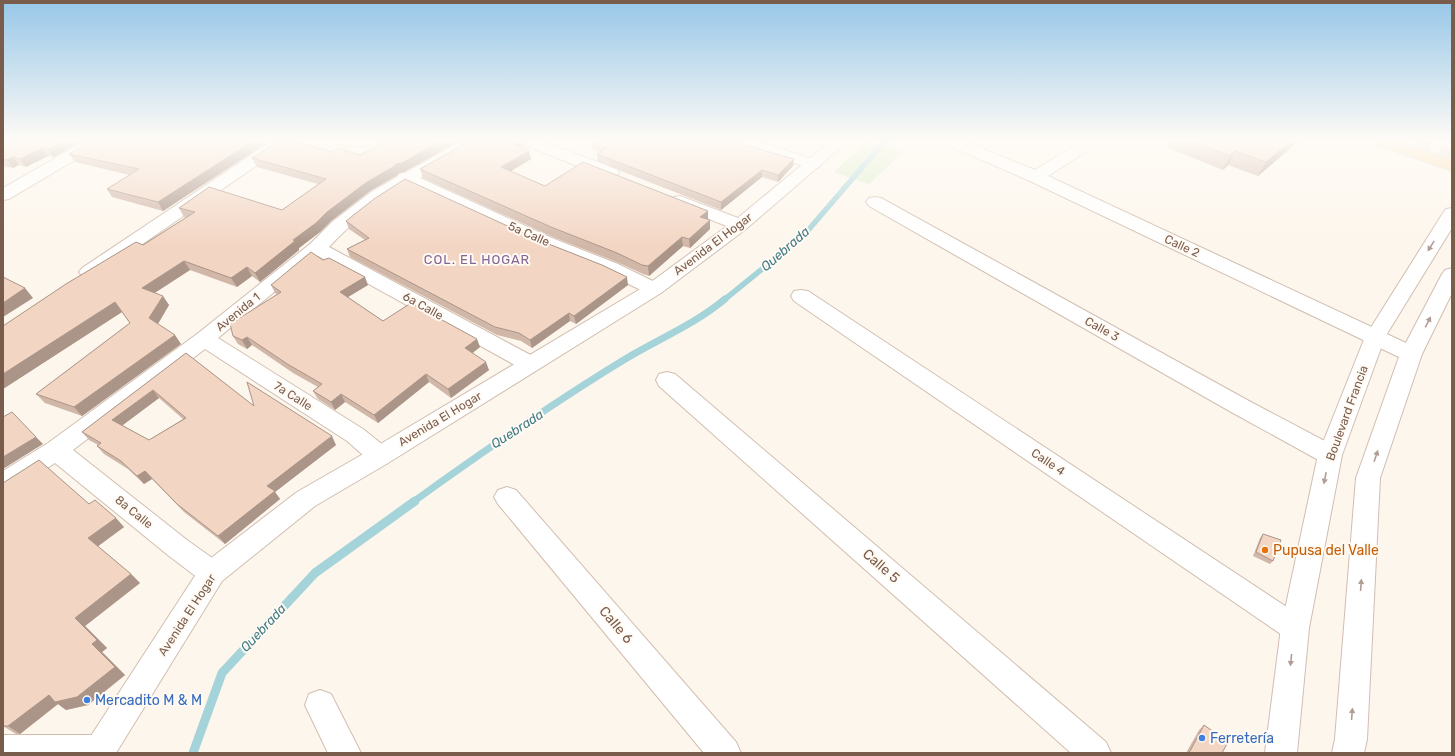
<svg xmlns="http://www.w3.org/2000/svg" width="1455" height="756" viewBox="0 0 1455 756" font-family="Rubik,sans-serif">
<style>
.green{fill:#d8ecc9}
.lines{fill:none;stroke-linecap:round;stroke-linejoin:round}
.stream-far2{stroke:#a5d3da;stroke-width:5.5}
.stream-far1{stroke:#a5d3da;stroke-width:7}
.stream{stroke:#a5d3da;stroke-width:9}
.primary-tunnel{stroke:#dcd0c4;stroke-width:18;stroke-dasharray:18 9;stroke-linecap:butt}
.minor-casing{stroke:#d1beb0;stroke-width:2}
.tertiary-casing{stroke:#d1beb0;stroke-width:2}
.primary-casing{stroke:#dad1cd;stroke-width:2}
.minor{fill:#fff;fill-rule:evenodd}
.tertiary{fill:#fff;fill-rule:evenodd}
.primary{fill:#fbd9a5;fill-rule:evenodd}
.wall{fill:#d1b7a8;fill-rule:evenodd}
.shaded-wall{fill:#aa9588}
.building{fill:#f3d5c3;stroke:#aa9588;fill-rule:evenodd}
.oneway{fill:#af9d94}
.food-dot{fill:#e8710a;stroke:#fffaf3;stroke-width:1.5}
.shop-dot{fill:#3f7fe0;stroke:#fffaf3;stroke-width:1.5}
.labels{text-anchor:middle;dominant-baseline:central;stroke-width:4;stroke-linejoin:round;paint-order:stroke}
.street-label{font-size:12px;fill:#7a5c4d;stroke:#fffaf3}
.water-label{font-size:13px;font-style:italic;fill:#437c86;stroke:#fffaf3}
.neighbourhood-label{font-size:13px;letter-spacing:1px;fill:#846695;stroke:#fffaf3}
.near-food-label{font-size:14px;fill:#c56008;stroke:#fffaf3;text-anchor:start}
.near-street-label{font-size:14px;fill:#7a5c4d;stroke:#fffaf3}
.near-shop-label{font-size:14px;fill:#366cbe;stroke:#fffaf3;text-anchor:start}
</style>
<rect width="100%" height="100%" fill="#fdf6ec"/>
<!-- green -->
<path class="green" d="M868,141L903,152L869,184L834,172Z"/>
<g class="lines">
<!-- stream-far2 -->
<path class="stream-far2" d="M724,300L804,235L884,142"/>
<!-- stream-far1 -->
<path class="stream-far1" d="M413,502C481,453 550,405 622,361C656,340 694,325 725,299"/>
<!-- stream -->
<path class="stream" d="M193,753L222,673L315,573L415,501"/>
<!-- primary-tunnel -->
<path class="primary-tunnel" d="M1413,146L1452,160"/>
<defs>
<g id="minor">
<path d="M85,141H104L102,144L9,199L3,200V188Z"/>
<path d="M272,141H290L288,144L96,276L89,278L82,276L79,272L82,268Z"/>
<path d="M335,141H381L379,144C367,147 349,147 337,144Z"/>
<path d="M461,141H480L478,144L420,178L552,238L618,264L661,285L664,289L661,293L654,295L647,293L604,272L538,246L407,185C378,202 352,222 329,247L538,359L541,364L538,369L530,372L522,369L318,256L218,338L363,429L388,449L392,456L388,463L380,465L372,463L347,441L205,349L73,450L187,540L222,565L226,573L222,581L212,585L202,581L169,556L55,463L12,491L3,494V471L48,443L197,334L310,244L332,222L371,192L397,177L399,174L405,173Z"/>
<path d="M520,141H541L617,169L619,173L617,177L611,178L605,177L522,144Z"/>
<path d="M733,141H756L819,161L821,164L819,167L813,169L807,167L735,144Z"/>
<path d="M943,141H964L1035,170L1082,141H1100L1098,144L1048,176L1419,349L1422,354L1419,359L1411,361L1403,359L1030,181L945,144Z"/>
<path d="M680,196L746,221L749,225L746,229L740,230L734,229L674,205L671,201L674,197Z"/>
<path d="M875,197L881,198L1249,401L1338,448L1342,455L1338,462L1330,464L1322,462L1233,413L869,206L866,202L869,198Z"/>
<path d="M801,290L808,291L1305,619L1309,628L1305,637L1295,641L1285,637L794,301L791,296L794,291Z"/>
<path d="M667,372L675,374L1106,742L1111,753H1071L659,386L656,380L659,374Z"/>
<path d="M507,487L516,490L736,742L741,753H704L498,504L494,497L498,490Z"/>
<path d="M320,690L331,694L361,753H328L305,705L309,694Z"/>
<path d="M3,735H99L110,740L115,751L114,753H3Z"/>
</g>
<g id="tertiary">
<path d="M831,141H848L746,229L661,293L388,463L315,506L222,581L116,753H82L87,742L202,565L297,492L372,449L647,285L734,221Z"/>
<path d="M1452,208V228L1385,337L1342,455L1309,628L1297,753H1265L1281,628L1318,455L1365,337L1443,213L1446,209Z"/>
<path d="M1452,268V293L1422,354L1380,478L1367,739L1364,753H1332L1335,739L1356,478L1400,354L1442,274L1445,270Z"/>
</g>
<path id="primary" d="M1373,141H1395L1452,160V171L1375,144Z"/>
</defs>
<!-- minor casing -->
<use href="#minor" class="minor-casing"/>
<!-- tertiary casing -->
<use href="#tertiary" class="tertiary-casing"/>
<!-- primary casing -->
<use href="#primary" class="primary-casing"/>
<!-- minor -->
<use href="#minor" class="minor"/>
<!-- tertiary -->
<use href="#tertiary" class="tertiary"/>
<!-- primary -->
<use href="#primary" class="primary"/>
</g>
<!-- wall -->
<g class="wall">
<path d="M3,141H83L54,157L48,156L26,167L19,165L13,168L3,166Z"/>
<path d="M388,141H459L404,172L399,173L396,176L370,191L331,221L320,232L299,248V250L260,282L252,276L237,287L190,270L155,293L169,305L158,324L181,344L82,416L45,403L36,394L130,323L122,312L3,389V326L143,245L186,217H184L179,208L282,210L318,184L257,167L252,158L332,152L360,155Z"/>
<path d="M470,141H522L523,146L520,147L531,159L511,171L545,186L708,211V220H710V229L690,248L683,246L649,276L643,274L619,263L553,237L423,178L420,169Z"/>
<path d="M1168,141H1299L1258,176L1228,165L1223,170L1166,147Z"/>
<path d="M592,142L745,145L794,159L793,166L778,182L762,177L721,210L598,162L597,154L600,152L593,149Z"/>
<path d="M265,144L163,211L112,197L107,189L130,175L75,162L69,154Z"/>
<path d="M346,221L628,285L576,324L570,321L532,348L521,341L497,335L350,257L347,249L365,240L349,229Z"/>
<path d="M323,260L368,285L348,297L383,321L480,347L473,353L489,370L451,398L429,382L378,423L345,402L335,410L318,399L313,391L318,387L293,373L252,345L247,349L238,344L233,336L277,294L275,293L271,285Z"/>
<path d="M186,353L254,406L336,445L275,492L280,499L225,544L184,512L152,479L144,484L128,469L104,454L97,446L98,445L89,440L82,432ZM159,398L183,419L149,440L122,425Z"/>
<path d="M89,504L124,527L98,546L131,574L140,583L85,626L107,648L102,652L125,675L88,705L66,710L58,704L20,734H16L3,726Z"/>
<path d="M1263,534L1273,561L1270,564L1253,556L1260,538Z"/>
<path d="M1204,725L1222,753H1186L1199,730Z"/>
</g>
<!-- shaded-wall -->
<g class="shaded-wall">
<path d="M63,141H83L54,157L48,149Z"/>
<path d="M253,141H264L265,144L163,211L158,202Z"/>
<path d="M441,141H459L404,172L399,173L396,176L370,191L331,221L320,232L299,248V250L260,282L255,273L327,212L367,182L396,164Z"/>
<path d="M515,141H522L523,146L512,152L510,143Z"/>
<path d="M1291,141H1299L1258,176L1266,162Z"/>
<path d="M42,148L48,156L26,167L20,159Z"/>
<path d="M529,151L531,159L503,176L501,167Z"/>
<path d="M1235,151L1228,165L1223,170L1230,156Z"/>
<path d="M13,157L19,165L13,168L7,160Z"/>
<path d="M794,159L793,166L778,182V175Z"/>
<path d="M762,170V177L721,210V202Z"/>
<path d="M708,211V220L700,217Z"/>
<path d="M710,220V229L690,248L689,239Z"/>
<path d="M682,237L683,246L649,276L648,266Z"/>
<path d="M184,261L190,270L148,297L142,288Z"/>
<path d="M247,267L252,276L237,287L231,278Z"/>
<path d="M365,277L368,285L343,300L340,292Z"/>
<path d="M627,277L628,285L576,324L574,316Z"/>
<path d="M25,288L33,298L3,317V303Z"/>
<path d="M163,296L169,305L156,327L149,318Z"/>
<path d="M115,302L122,312L3,389V374Z"/>
<path d="M569,313L570,321L532,348L530,340Z"/>
<path d="M175,335L181,344L82,416L74,407Z"/>
<path d="M247,337L252,345L247,349L242,340Z"/>
<path d="M477,339L480,347L468,356L465,348Z"/>
<path d="M486,362L489,370L451,398L448,389Z"/>
<path d="M426,374L429,382L378,423L374,415Z"/>
<path d="M153,390L159,398L119,428L112,420Z"/>
<path d="M341,394L345,402L335,410L331,402Z"/>
<path d="M332,436L336,445L275,492L280,499L225,544L218,536L267,486Z"/>
<path d="M36,437L43,444L3,469V457Z"/>
<path d="M145,471L152,479L144,484L137,476Z"/>
<path d="M116,518L124,527L97,547L88,538Z"/>
<path d="M131,574L140,583L85,626L107,648L102,652L125,675L88,705L66,710L58,704L20,734L8,726L92,644L75,618Z"/>
</g>
<!-- building -->
<g class="building">
<path d="M3,141H63L48,149L42,148L20,159L13,157L7,160L3,159Z"/>
<path d="M91,141H253L158,202L107,189L139,169L69,154Z"/>
<path d="M279,141H283L290,142L293,141L332,152L338,148L360,155L388,141H441L402,163L396,164L393,167L367,182L327,212L316,223L293,240L295,241L255,273L247,267L231,278L184,261L142,288L163,296L149,318L175,335L74,407L36,394L130,323L115,302L3,374V326L66,284L136,242L143,245L195,212L179,208L209,187L282,210L326,179L252,158Z"/>
<path d="M470,141H515L510,143L529,151L501,167L545,186L583,162L708,211L700,217L710,220L689,239L682,237L648,266L642,265L617,253L551,227L420,169Z"/>
<path d="M594,141H737L744,143L745,145L794,159L778,175L762,170L721,202L597,154L607,148L592,142Z"/>
<path d="M1190,141H1291L1266,162L1235,151L1230,156Z"/>
<path d="M405,179L536,239L602,265L627,277L574,316L569,313L530,340L519,333L495,327L347,249L369,238L346,221L374,199Z"/>
<path d="M311,252L323,260L329,258L365,277L340,292L383,321L411,303L477,339L465,348L486,362L448,389L426,374L374,415L341,394L331,402L313,391L322,384L289,365L247,337L242,340L233,336L230,324L281,292L271,285Z"/>
<path d="M3,277L25,288L3,303Z"/>
<path d="M186,353L254,406L247,382L332,436L267,486L275,491L218,536L177,504L145,471L137,476L121,461L97,446L101,443L82,432ZM153,390L186,418L149,440L112,420Z"/>
<path d="M12,412L36,437L3,457V417Z"/>
<path d="M39,460L89,504L95,500L116,518L88,538L131,574L75,618L97,640L92,644L115,667L77,697L55,702L49,695L8,726H3V483Z"/>
<path d="M1263,534L1281,540L1273,561L1256,552Z"/>
<path d="M1204,725L1228,742L1222,753H1189Z"/>
</g>
<!-- one-way arrows -->
<defs><path id="oneway-solid" d="M-6-.8H1V-3.2L6.5 0L1 3.2V.8H-6Z"/></defs>
<g class="oneway">
<use href="#oneway-solid" transform="translate(1431 246) rotate(122)"/>
<use href="#oneway-solid" transform="translate(1428 322) rotate(-63)"/>
<use href="#oneway-solid" transform="translate(1376 456) rotate(-71)"/>
<use href="#oneway-solid" transform="translate(1325 478) rotate(101)"/>
<use href="#oneway-solid" transform="translate(1361 585) rotate(-86)"/>
<use href="#oneway-solid" transform="translate(1291 660) rotate(96)"/>
<use href="#oneway-solid" transform="translate(1352 714) rotate(-86)"/>
</g>
<!-- sky -->
<linearGradient id="sky" x2="0" y2="1"><stop stop-color="#97c7e8"/><stop offset="0.57" stop-color="#fefbf6"/><stop offset="1" stop-color="#fefbf6" stop-opacity="0"/></linearGradient>
<rect width="1455" height="246" fill="url(#sky)"/>
<!-- markers -->
<circle class="food-dot" cx="1265" cy="550" r="4"/>
<g class="shop-dot">
<circle cx="87" cy="700" r="4"/>
<circle cx="1202" cy="738" r="4"/>
</g>
<g class="labels">
<!-- street labels -->
<g class="street-label">
<text transform="translate(529 234) rotate(24)">5a Calle</text>
<text transform="translate(713 244) rotate(-37)">Avenida El Hogar</text>
<text transform="translate(1182 246) rotate(25)">Calle 2</text>
<text transform="translate(423 306) rotate(29)">6a Calle</text>
<text transform="translate(238 312) rotate(-39)">Avenida 1</text>
<text transform="translate(1102 329) rotate(29)">Calle 3</text>
<text transform="translate(293 396) rotate(32)">7a Calle</text>
<text transform="translate(1347 413) rotate(-70)">Boulevard Francia</text>
<text transform="translate(440 419) rotate(-31)">Avenida El Hogar</text>
<text transform="translate(1048 462) rotate(34)">Calle 4</text>
<text transform="translate(134 512) rotate(39)">8a Calle</text>
<text transform="translate(187 615) rotate(-57)">Avenida El Hogar</text>
</g>
<!-- water labels -->
<g class="water-label">
<text transform="translate(785 249) rotate(-41)">Quebrada</text>
<text transform="translate(517 429) rotate(-33)">Quebrada</text>
<text transform="translate(263 628) rotate(-47)">Quebrada</text>
</g>
<!-- neighbourhood labels -->
<g class="neighbourhood-label">
<text x="477" y="259">COL. EL HOGAR</text>
</g>
<!-- near-food labels -->
<g class="near-food-label">
<text x="1273" y="550">Pupusa del Valle</text>
</g>
<!-- near-street labels -->
<g class="near-street-label">
<text transform="translate(881 566) rotate(41)">Calle 5</text>
<text transform="translate(616 625) rotate(50)">Calle 6</text>
</g>
<!-- near-shop labels -->
<g class="near-shop-label">
<text x="95" y="700">Mercadito M &amp; M</text>
<text x="1210" y="738">Ferretería</text>
</g>
</g>
<!-- border -->
<rect width="1455" height="756" fill="none" stroke="#7a5c4d" stroke-width="8"/>
</svg>
